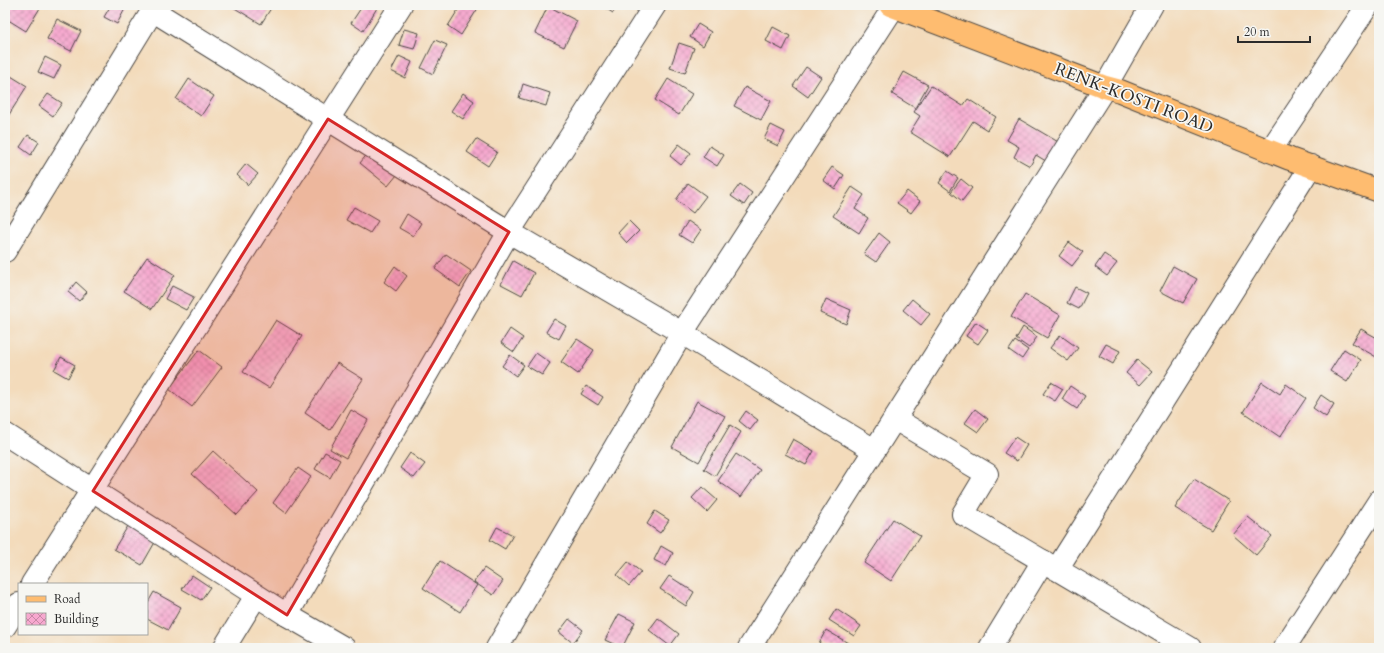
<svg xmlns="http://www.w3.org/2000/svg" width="1384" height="653" viewBox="0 0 1384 653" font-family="Cardo,serif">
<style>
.building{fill:url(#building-cross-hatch)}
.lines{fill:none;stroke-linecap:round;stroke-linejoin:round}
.minor-casing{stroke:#494541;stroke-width:24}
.primary-casing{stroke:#494541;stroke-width:24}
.minor{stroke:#fff;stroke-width:22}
.primary{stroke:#febc70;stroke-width:22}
.marked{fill:#d62828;fill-opacity:0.2;stroke:#d62828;stroke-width:3;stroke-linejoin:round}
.labels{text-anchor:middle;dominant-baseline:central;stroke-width:3.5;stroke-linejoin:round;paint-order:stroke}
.street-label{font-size:17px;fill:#2b2b2b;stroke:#f6f6f2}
</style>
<defs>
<pattern id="building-cross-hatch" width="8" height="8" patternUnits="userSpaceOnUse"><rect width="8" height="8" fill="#f7a8cf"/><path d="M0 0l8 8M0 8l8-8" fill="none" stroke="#c889a8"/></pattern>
</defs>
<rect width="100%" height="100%" fill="#f6f6f2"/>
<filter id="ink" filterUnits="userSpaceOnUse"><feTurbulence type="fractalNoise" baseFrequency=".025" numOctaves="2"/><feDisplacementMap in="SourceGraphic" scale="8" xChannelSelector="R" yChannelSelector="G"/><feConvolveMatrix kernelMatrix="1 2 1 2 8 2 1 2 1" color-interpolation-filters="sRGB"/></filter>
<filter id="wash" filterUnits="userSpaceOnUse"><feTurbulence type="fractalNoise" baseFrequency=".012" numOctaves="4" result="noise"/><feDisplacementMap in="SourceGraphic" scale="16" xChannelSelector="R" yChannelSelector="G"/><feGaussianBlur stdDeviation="0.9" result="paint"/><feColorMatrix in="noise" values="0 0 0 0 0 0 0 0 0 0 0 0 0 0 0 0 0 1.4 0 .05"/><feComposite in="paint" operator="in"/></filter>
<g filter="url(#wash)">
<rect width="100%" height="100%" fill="#f3dbbb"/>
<g id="blocks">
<!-- building -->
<g class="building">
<path d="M6,5H34L40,8L26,31L5,18Z"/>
<path d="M111,5H127L117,24L104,17Z"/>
<path d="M235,5H273L261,24L233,7Z"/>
<path d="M363,5H372L377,8L363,31L351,23Z"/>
<path d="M461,5H480L461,35L448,26Z"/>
<path d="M603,5H618L613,13L602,6Z"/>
<path d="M548,6L577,21L564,47L535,33Z"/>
<path d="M57,19L81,31L71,51L47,39Z"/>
<path d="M698,24L711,32L703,46L690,37Z"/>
<path d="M773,27L790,36L783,50L766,41Z"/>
<path d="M404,29L419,33L414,49L399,45Z"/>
<path d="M435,40L447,45L433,74L421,68Z"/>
<path d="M679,43L694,48L685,73L670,68Z"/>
<path d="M399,56L412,62L405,78L391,71Z"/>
<path d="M45,57L61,65L54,79L38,72Z"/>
<path d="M806,67L821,77L808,97L793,86Z"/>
<path d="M904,72L928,85L915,108L892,94Z"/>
<path d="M6,73L27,86L5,121V74Z"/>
<path d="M189,79L214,96L201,116L176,99Z"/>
<path d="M668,79L692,94L679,115L655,100Z"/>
<path d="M523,84L550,93L546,106L519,98Z"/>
<path d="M931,86L963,106L968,99L996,117L987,130L973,121L950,157L910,132L920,116L914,112Z"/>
<path d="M745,87L771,101L761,120L734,106Z"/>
<path d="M463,93L474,101L463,119L451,111Z"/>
<path d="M48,94L62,103L53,116L39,106Z"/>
<path d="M1019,119L1060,143L1049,163L1036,155L1030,166L1014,157L1019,147L1007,140Z"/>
<path d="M771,125L785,132L778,146L764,139Z"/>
<path d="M28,135L39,142L31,155L20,147Z"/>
<path d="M476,139L497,152L488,166L467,152Z"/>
<path d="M679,144L691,153L681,165L670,156Z"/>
<path d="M710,146L724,155L717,166L703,157Z"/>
<path d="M369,152L397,175L388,186L360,163Z"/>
<path d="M246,164L258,174L248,185L237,175Z"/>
<path d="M832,167L844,175L835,189L823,180Z"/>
<path d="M947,171L958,178L950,191L939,183Z"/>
<path d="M961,179L972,188L962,201L951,192Z"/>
<path d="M688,183L706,196L693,213L676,200Z"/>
<path d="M740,184L752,193L744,205L731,196Z"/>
<path d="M852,187L864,195L855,209L868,218L859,233L833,216Z"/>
<path d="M907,191L920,201L911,213L897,203Z"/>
<path d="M354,207L378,221L370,233L346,220Z"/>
<path d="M407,214L421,223L413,236L399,228Z"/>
<path d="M629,221L639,231L627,243L618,233Z"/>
<path d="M688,221L701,230L692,243L679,235Z"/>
<path d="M879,233L890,242L876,262L864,254Z"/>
<path d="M1069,242L1083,252L1072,266L1059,256Z"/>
<path d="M446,254L471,271L460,287L435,269Z"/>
<path d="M1104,254L1117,263L1107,276L1095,267Z"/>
<path d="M147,257L175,275L152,309L124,291Z"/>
<path d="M513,261L534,273L522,295L501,284Z"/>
<path d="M395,266L407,276L396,291L384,282Z"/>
<path d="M1173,266L1197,279L1183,303L1160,291Z"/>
<path d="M76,282L87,292L79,301L68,292Z"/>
<path d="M172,286L194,297L186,310L165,299Z"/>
<path d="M1075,287L1087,293L1079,309L1067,303Z"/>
<path d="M1025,294L1060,315L1047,338L1011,317Z"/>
<path d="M826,299L851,310L846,324L820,313Z"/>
<path d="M912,299L930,314L921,325L903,310Z"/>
<path d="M554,319L566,326L559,339L546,332Z"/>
<path d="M276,320L302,336L269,388L243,372Z"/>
<path d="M976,322L988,330L978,344L966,336Z"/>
<path d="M1023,327L1037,337L1029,348L1016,339Z"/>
<path d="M510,329L523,338L514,352L501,343Z"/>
<path d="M1361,329L1379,339L1378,358L1352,343Z"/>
<path d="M1060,335L1078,348L1068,361L1050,348Z"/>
<path d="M577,339L594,350L578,374L561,362Z"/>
<path d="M1015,341L1028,350L1022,359L1009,350Z"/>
<path d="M1106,344L1120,351L1113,364L1099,356Z"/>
<path d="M1344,349L1361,360L1347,382L1330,371Z"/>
<path d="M199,350L222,367L192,407L169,389Z"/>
<path d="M536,353L550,363L542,375L527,366Z"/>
<path d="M510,355L524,365L516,376L502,366Z"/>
<path d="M61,357L75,365L68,378L54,370Z"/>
<path d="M1137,360L1152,372L1140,385L1126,373Z"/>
<path d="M337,363L363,379L330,430L305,413Z"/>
<path d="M1051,382L1063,389L1055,401L1043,394Z"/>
<path d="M1262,382L1280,394L1286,384L1306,398L1280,437L1243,412Z"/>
<path d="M586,386L603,397L598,405L581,394Z"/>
<path d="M1070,386L1085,396L1077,409L1062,399Z"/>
<path d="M1321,395L1334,404L1326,417L1313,408Z"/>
<path d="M697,401L725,416L699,462L672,447Z"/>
<path d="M975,409L988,419L978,432L965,423Z"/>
<path d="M351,410L368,420L346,458L330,449Z"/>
<path d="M746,411L758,420L750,430L739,421Z"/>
<path d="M730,425L741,432L715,476L704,469Z"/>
<path d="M1015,437L1027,445L1017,461L1004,453Z"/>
<path d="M793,439L814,451L806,465L785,454Z"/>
<path d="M213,451L258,492L237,515L192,474Z"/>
<path d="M325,452L340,460L330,478L315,469Z"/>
<path d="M410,453L425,464L414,478L400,468Z"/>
<path d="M736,454L760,470L741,497L718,481Z"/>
<path d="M298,468L311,477L286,513L273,503Z"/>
<path d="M1194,479L1229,501L1211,530L1175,508Z"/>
<path d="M702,487L717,500L707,512L692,498Z"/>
<path d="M655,511L669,520L660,533L647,524Z"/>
<path d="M1248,517L1272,536L1256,555L1233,535Z"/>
<path d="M893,519L920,536L891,581L864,563Z"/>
<path d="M131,521L158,537L142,565L114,549Z"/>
<path d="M497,527L513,535L505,549L490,540Z"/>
<path d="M661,546L673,553L666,566L654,560Z"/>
<path d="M440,561L477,585L460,612L423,588Z"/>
<path d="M628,562L641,572L629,586L617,575Z"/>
<path d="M484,568L503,581L493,595L474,582Z"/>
<path d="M192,575L210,587L201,600L182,589Z"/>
<path d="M669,576L694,592L686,606L660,589Z"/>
<path d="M154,592L181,607L168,630L147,619V604Z"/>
<path d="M836,609L861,626L854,636L829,620Z"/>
<path d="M619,614L635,622L622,648L605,640Z"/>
<path d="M658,618L679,634L670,646L649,630Z"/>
<path d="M569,619L583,630L573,643L559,632Z"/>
<path d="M826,630L848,643L845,648H828L819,643Z"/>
</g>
</g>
</g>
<g filter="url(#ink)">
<use href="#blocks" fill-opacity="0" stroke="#494541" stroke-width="1"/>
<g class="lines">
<defs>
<g id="minor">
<path d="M152,10L509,232L682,333L874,450"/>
<path d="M1270,151L1368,5"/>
<path d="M5,251L156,5"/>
<path d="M895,419L987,474L963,514L1190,648"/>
<path d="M5,434L287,615L509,232L655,5"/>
<path d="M1057,569L1311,166"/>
<path d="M32,584L401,5"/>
<path d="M287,615L344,648"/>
<path d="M5,626L19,604"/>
<path d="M224,648L256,596"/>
<path d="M497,648L682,333L895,5"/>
<path d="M749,648L1105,87L1152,5"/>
<path d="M990,648L1043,561"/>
<path d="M1284,648L1379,501"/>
</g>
<path id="primary" d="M890,5L1105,87L1120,91L1290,159L1379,191"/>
</defs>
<!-- minor casing -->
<use href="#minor" class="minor-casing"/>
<!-- primary casing -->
<use href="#primary" class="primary-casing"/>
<!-- minor -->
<use href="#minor" class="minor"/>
<!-- primary -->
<use href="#primary" class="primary"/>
</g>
</g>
<!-- marked area -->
<path class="marked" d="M328,119L509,232L287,615L93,491Z"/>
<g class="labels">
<!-- street labels -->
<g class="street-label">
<text transform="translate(1134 98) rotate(21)">RENK-KOSTI ROAD</text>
</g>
</g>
<!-- margin -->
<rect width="1384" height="653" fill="none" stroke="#f6f6f2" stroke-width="20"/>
<!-- legend -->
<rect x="18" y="583" width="130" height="52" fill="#f6f6f2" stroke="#a5a5a2"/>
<rect x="26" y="596" width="20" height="6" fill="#febc70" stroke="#a5a5a2"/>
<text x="54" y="603" font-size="12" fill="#2b2b2b">Road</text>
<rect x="26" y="613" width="20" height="12" fill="url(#building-cross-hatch)" stroke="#a5a5a2"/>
<text x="54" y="623" font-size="12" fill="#2b2b2b">Building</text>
<!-- scale -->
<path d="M1238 36v6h72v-6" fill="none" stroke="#2b2b2b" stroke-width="2"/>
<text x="1244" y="36" font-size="12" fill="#2b2b2b" stroke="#f6f6f2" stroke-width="3" paint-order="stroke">20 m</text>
</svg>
